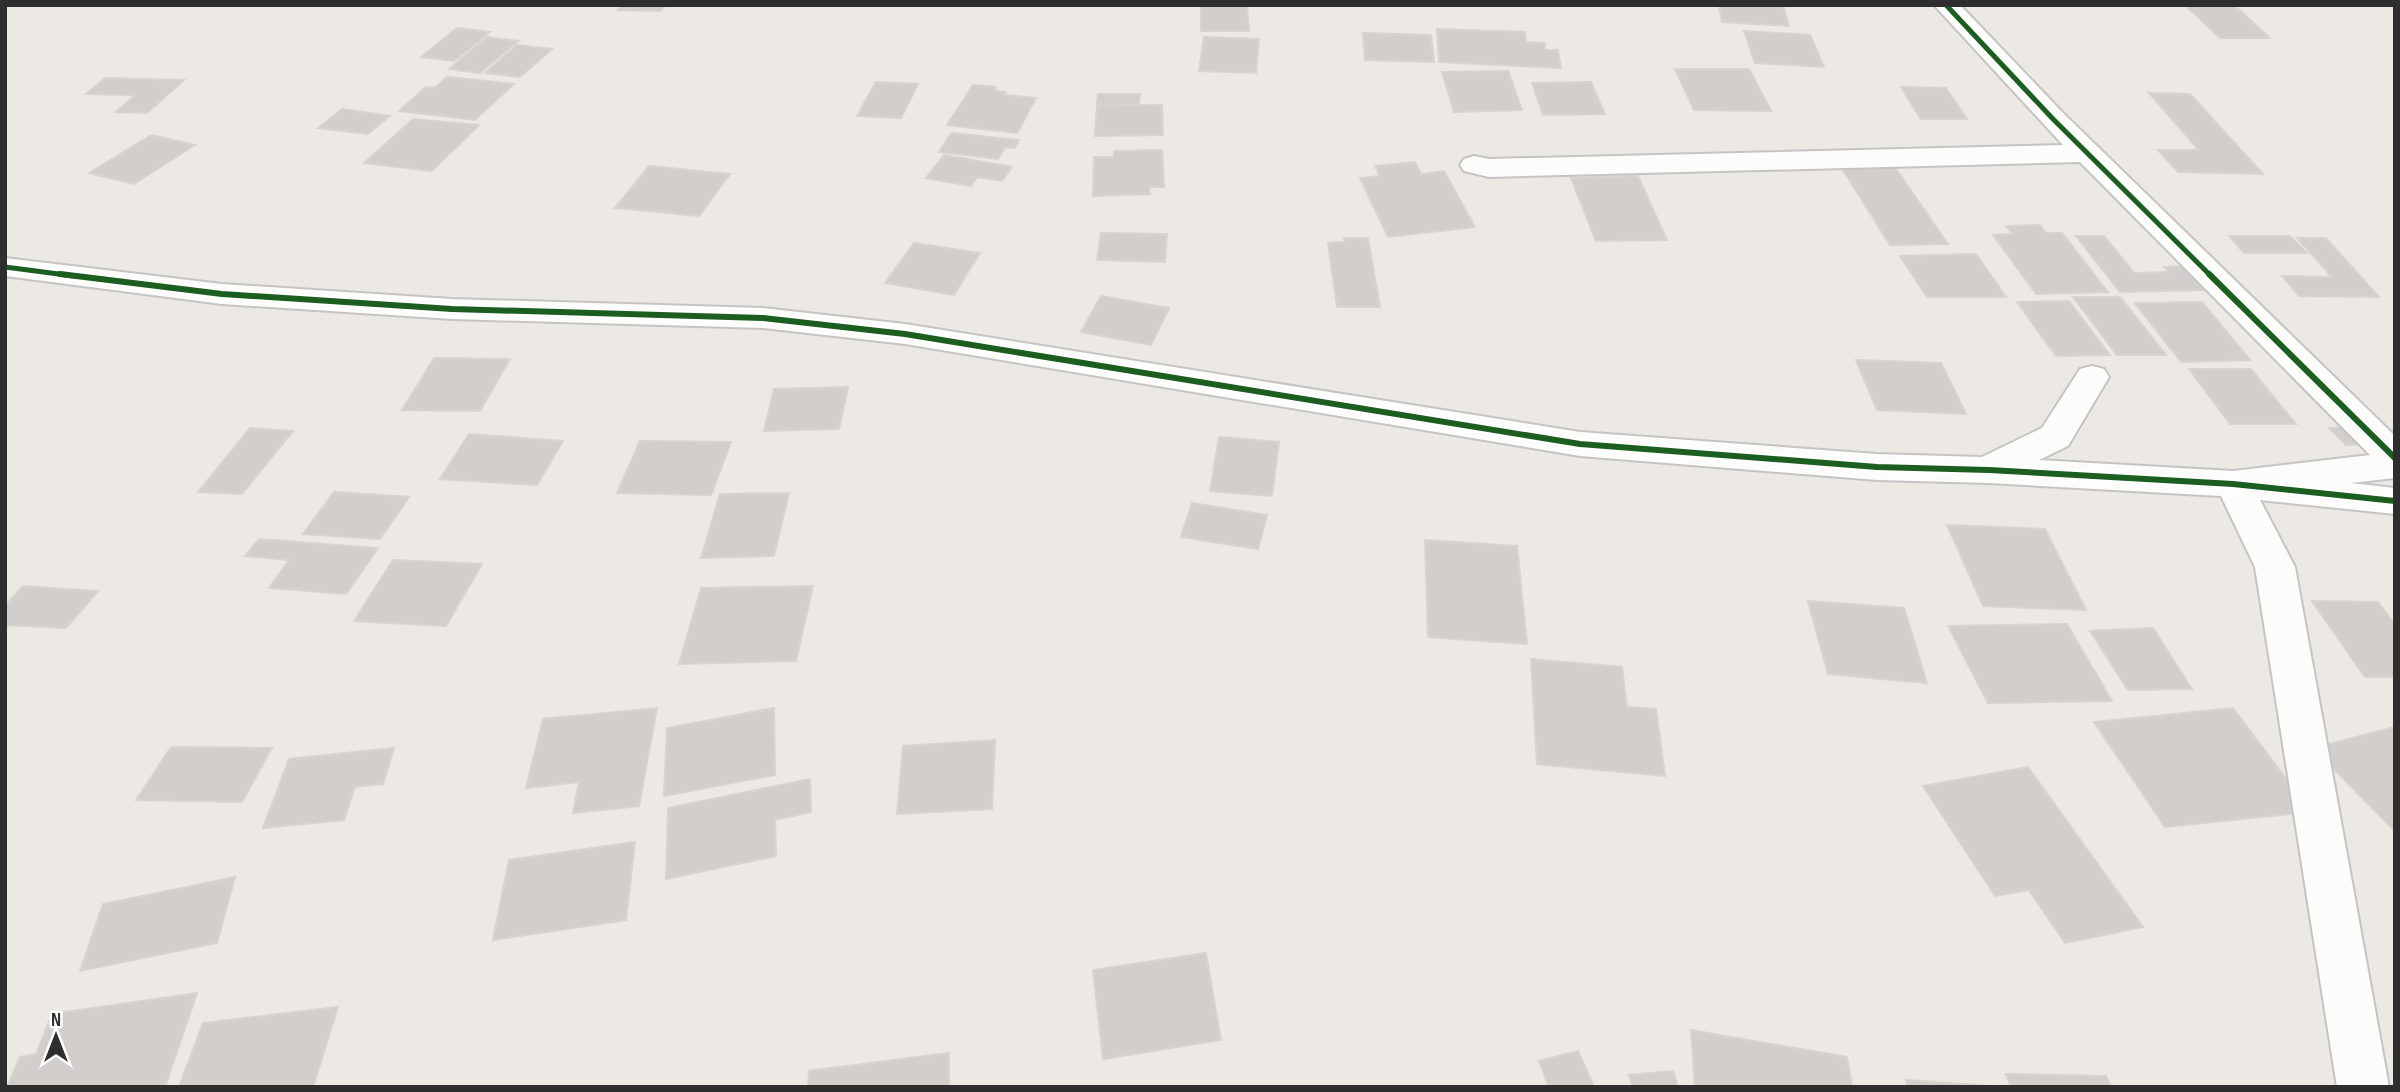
<svg xmlns="http://www.w3.org/2000/svg" width="2400" height="1092" viewBox="0 0 2400 1092" font-family="'Sofia Sans Condensed',sans-serif">
<style>
.building{fill:#d1cecb;stroke:#d7d4d0;stroke-width:2}
.lines{fill:none;stroke-linecap:round;stroke-linejoin:round}
.minor-casing{stroke:#c5c4c5;stroke-width:4}
.minor{fill:#fcfcfb;fill-rule:evenodd}
.cycleway-far1-casing{stroke:#fff;stroke-width:9}
.cycleway-casing{stroke:#fff;stroke-width:10}
.cycleway-far1{stroke:#1b5e20;stroke-width:5}
.cycleway{stroke:#1b5e20;stroke-width:6}
</style>
<rect width="100%" height="100%" fill="#ece8e4"/>
<!-- building -->
<g class="building">
<path d="M621,5H665L661,11L618,10Z"/>
<path d="M1201,5H1247L1249,31H1201Z"/>
<path d="M1719,5H1783L1789,26L1722,22Z"/>
<path d="M2185,5H2234L2270,38H2220Z"/>
<path d="M457,28L490,32L454,61L421,57Z"/>
<path d="M1437,29L1525,32L1526,42L1545,43V50H1558L1561,68L1439,62Z"/>
<path d="M1744,31L1810,35L1824,67L1755,63Z"/>
<path d="M1363,33L1431,35L1434,62L1365,60Z"/>
<path d="M487,37L518,41L480,73L449,69Z"/>
<path d="M1204,37L1259,39L1256,73L1199,71Z"/>
<path d="M517,45L552,49L520,77L485,73Z"/>
<path d="M1675,69H1749L1771,111L1694,110Z"/>
<path d="M1508,71L1522,110L1454,112L1442,72Z"/>
<path d="M447,77L514,84L475,120L399,111L426,87L434,88Z"/>
<path d="M105,78L184,80L147,113L116,112L135,95L86,94Z"/>
<path d="M876,82L918,84L901,118L857,116Z"/>
<path d="M1591,82L1605,114L1543,115L1532,83Z"/>
<path d="M973,85L996,87L994,90L1006,92L1004,95L1036,98L1017,133L947,125Z"/>
<path d="M1901,87L1946,88L1967,119H1921Z"/>
<path d="M2149,93L2190,94L2263,174L2178,172L2158,150H2199Z"/>
<path d="M1098,94H1140L1139,104H1097Z"/>
<path d="M1162,105L1163,135L1095,136L1097,106Z"/>
<path d="M342,109L390,116L368,134L318,128Z"/>
<path d="M413,119L479,125L432,171L364,163Z"/>
<path d="M951,133L1019,140L1015,148L1005,147L998,159L939,152Z"/>
<path d="M151,135L195,145L134,184L89,173Z"/>
<path d="M1162,150L1164,187H1149L1150,194L1093,196L1094,157H1114V151Z"/>
<path d="M944,155L1012,167L1002,181L977,177L971,186L926,178Z"/>
<path d="M1415,162L1421,174L1444,171L1475,227L1388,237L1360,178L1380,176L1375,166Z"/>
<path d="M649,166L730,174L699,216L615,208Z"/>
<path d="M1894,166L1948,244L1890,245L1841,167Z"/>
<path d="M1638,176L1667,240L1596,241L1571,178Z"/>
<path d="M2040,225L2046,233H2062L2108,292L2036,294L1993,235L2013,234L2006,226Z"/>
<path d="M1101,233L1167,234L1165,262L1097,260Z"/>
<path d="M2076,236H2104L2134,273L2169,272L2164,267L2182,266L2203,290L2120,292Z"/>
<path d="M2229,236H2290L2307,253H2244Z"/>
<path d="M1344,238H1368L1380,307H1337L1328,243L1345,242Z"/>
<path d="M2297,238H2326L2379,297L2299,296L2282,276L2332,277Z"/>
<path d="M914,243L980,253L954,295L885,283Z"/>
<path d="M1976,254L2006,297H1927L1900,256Z"/>
<path d="M1101,296L1169,308L1151,345L1081,332Z"/>
<path d="M2073,297H2120L2166,355H2117Z"/>
<path d="M2069,301L2110,355L2056,356L2017,302Z"/>
<path d="M2202,302L2250,360L2181,362L2135,303Z"/>
<path d="M434,358L510,359L480,411L402,410Z"/>
<path d="M1856,360L1941,363L1966,414L1877,410Z"/>
<path d="M2189,369H2251L2296,424H2230Z"/>
<path d="M848,387L839,429L764,431L774,389Z"/>
<path d="M2357,426L2375,444L2346,445L2329,428Z"/>
<path d="M250,428L293,431L242,494L198,492Z"/>
<path d="M469,434L563,441L537,485L440,479Z"/>
<path d="M1219,437L1279,442L1272,496L1210,491Z"/>
<path d="M640,441L731,442L711,495L617,493Z"/>
<path d="M334,492L409,497L380,539L303,534Z"/>
<path d="M789,493L774,556L701,558L720,494Z"/>
<path d="M1192,503L1267,515L1258,549L1181,537Z"/>
<path d="M1947,525L2045,529L2086,610L1983,606Z"/>
<path d="M259,539L378,548L346,594L269,588L289,560L245,556Z"/>
<path d="M1425,540L1517,546L1527,644L1428,637Z"/>
<path d="M393,560L482,564L446,626L354,621Z"/>
<path d="M23,586L98,591L66,628L5,625V606Z"/>
<path d="M813,586L796,661L679,664L701,588Z"/>
<path d="M1808,601L1904,608L1927,683L1828,674Z"/>
<path d="M2312,601L2378,602L2395,625V677H2365Z"/>
<path d="M2067,624L2112,701L1988,703L1948,626Z"/>
<path d="M2153,628L2192,689L2128,690L2090,631Z"/>
<path d="M1531,659L1622,667L1627,707L1656,709L1665,776L1537,764Z"/>
<path d="M657,708L639,806L573,813L579,782L526,788L543,719Z"/>
<path d="M774,708L775,775L664,796L667,728Z"/>
<path d="M2233,708L2311,812L2165,827L2094,722Z"/>
<path d="M2395,727V831L2313,748Z"/>
<path d="M995,740L992,809L897,814L903,746Z"/>
<path d="M171,747L272,748L242,802L136,800Z"/>
<path d="M394,748L383,784L355,787L344,820L263,828L289,759Z"/>
<path d="M2028,767L2143,927L2065,943L2029,890L1995,896L1923,786Z"/>
<path d="M810,779L811,812L775,820L776,856L666,879L668,808Z"/>
<path d="M635,842L626,920L493,940L509,860Z"/>
<path d="M235,877L217,943L80,971L103,904Z"/>
<path d="M1206,953L1221,1040L1103,1059L1093,970Z"/>
<path d="M197,993L165,1087H7L20,1057L36,1054L52,1014Z"/>
<path d="M338,1007L313,1087H179L203,1023Z"/>
<path d="M1691,1030L1847,1057L1852,1087H1695Z"/>
<path d="M1578,1051L1594,1087H1549L1539,1061Z"/>
<path d="M949,1053V1087H808L809,1071Z"/>
<path d="M1673,1071L1678,1087H1633L1629,1075Z"/>
<path d="M2006,1074L2106,1076L2111,1087H2011Z"/>
<path d="M1906,1080L2005,1087H1908Z"/>
</g>
<g class="lines">
<defs>
<path id="minor" d="M1934,5H1960L2063,113L2395,436V478L2351,483L2395,488V514L2260,500L2295,567L2389,1087H2337L2255,567L2221,496L1989,483L1877,480L1580,456L905,344L763,328L452,319L222,304L5,276V258L222,284L452,299L763,308L905,324L1580,432L1877,454L1982,457L2042,428L2080,369L2092,366L2104,369L2109,377L2068,446L2039,460L2233,471L2370,455L2080,162L1489,177L1464,171L1460,165L1464,159L1474,156L1489,159L2063,145Z"/>
</defs>
<!-- minor casing -->
<use href="#minor" class="minor-casing"/>
<!-- minor -->
<use href="#minor" class="minor"/>
<defs>
<g id="cycleway-far1">
<path d="M1946,5L2053,119L2211,276"/>
<path d="M5,267L74,276"/>
</g>
<g id="cycleway">
<path d="M60,274L222,294L452,309L763,318L905,334L1580,444L1877,467L1989,470L2233,484L2395,501"/>
<path d="M2209,274L2395,458"/>
</g>
</defs>
<!-- cycleway-far1 casing -->
<use href="#cycleway-far1" class="cycleway-far1-casing"/>
<!-- cycleway casing -->
<use href="#cycleway" class="cycleway-casing"/>
<!-- cycleway-far1 -->
<use href="#cycleway-far1" class="cycleway-far1"/>
<!-- cycleway -->
<use href="#cycleway" class="cycleway"/>
</g>
<!-- border -->
<rect width="2400" height="1092" fill="none" stroke="#2e2e2e" stroke-width="14"/>
<!-- north arrow -->
<g transform="translate(56 1036)" stroke="#ffffff" stroke-width="5" paint-order="stroke">
<path d="M0-5L12 26L0 18L-12 26Z" fill="#2e2e2e"/>
<text y="-10" font-size="19" font-weight="bold" text-anchor="middle" fill="#2e2e2e">N</text>
</g>
</svg>
